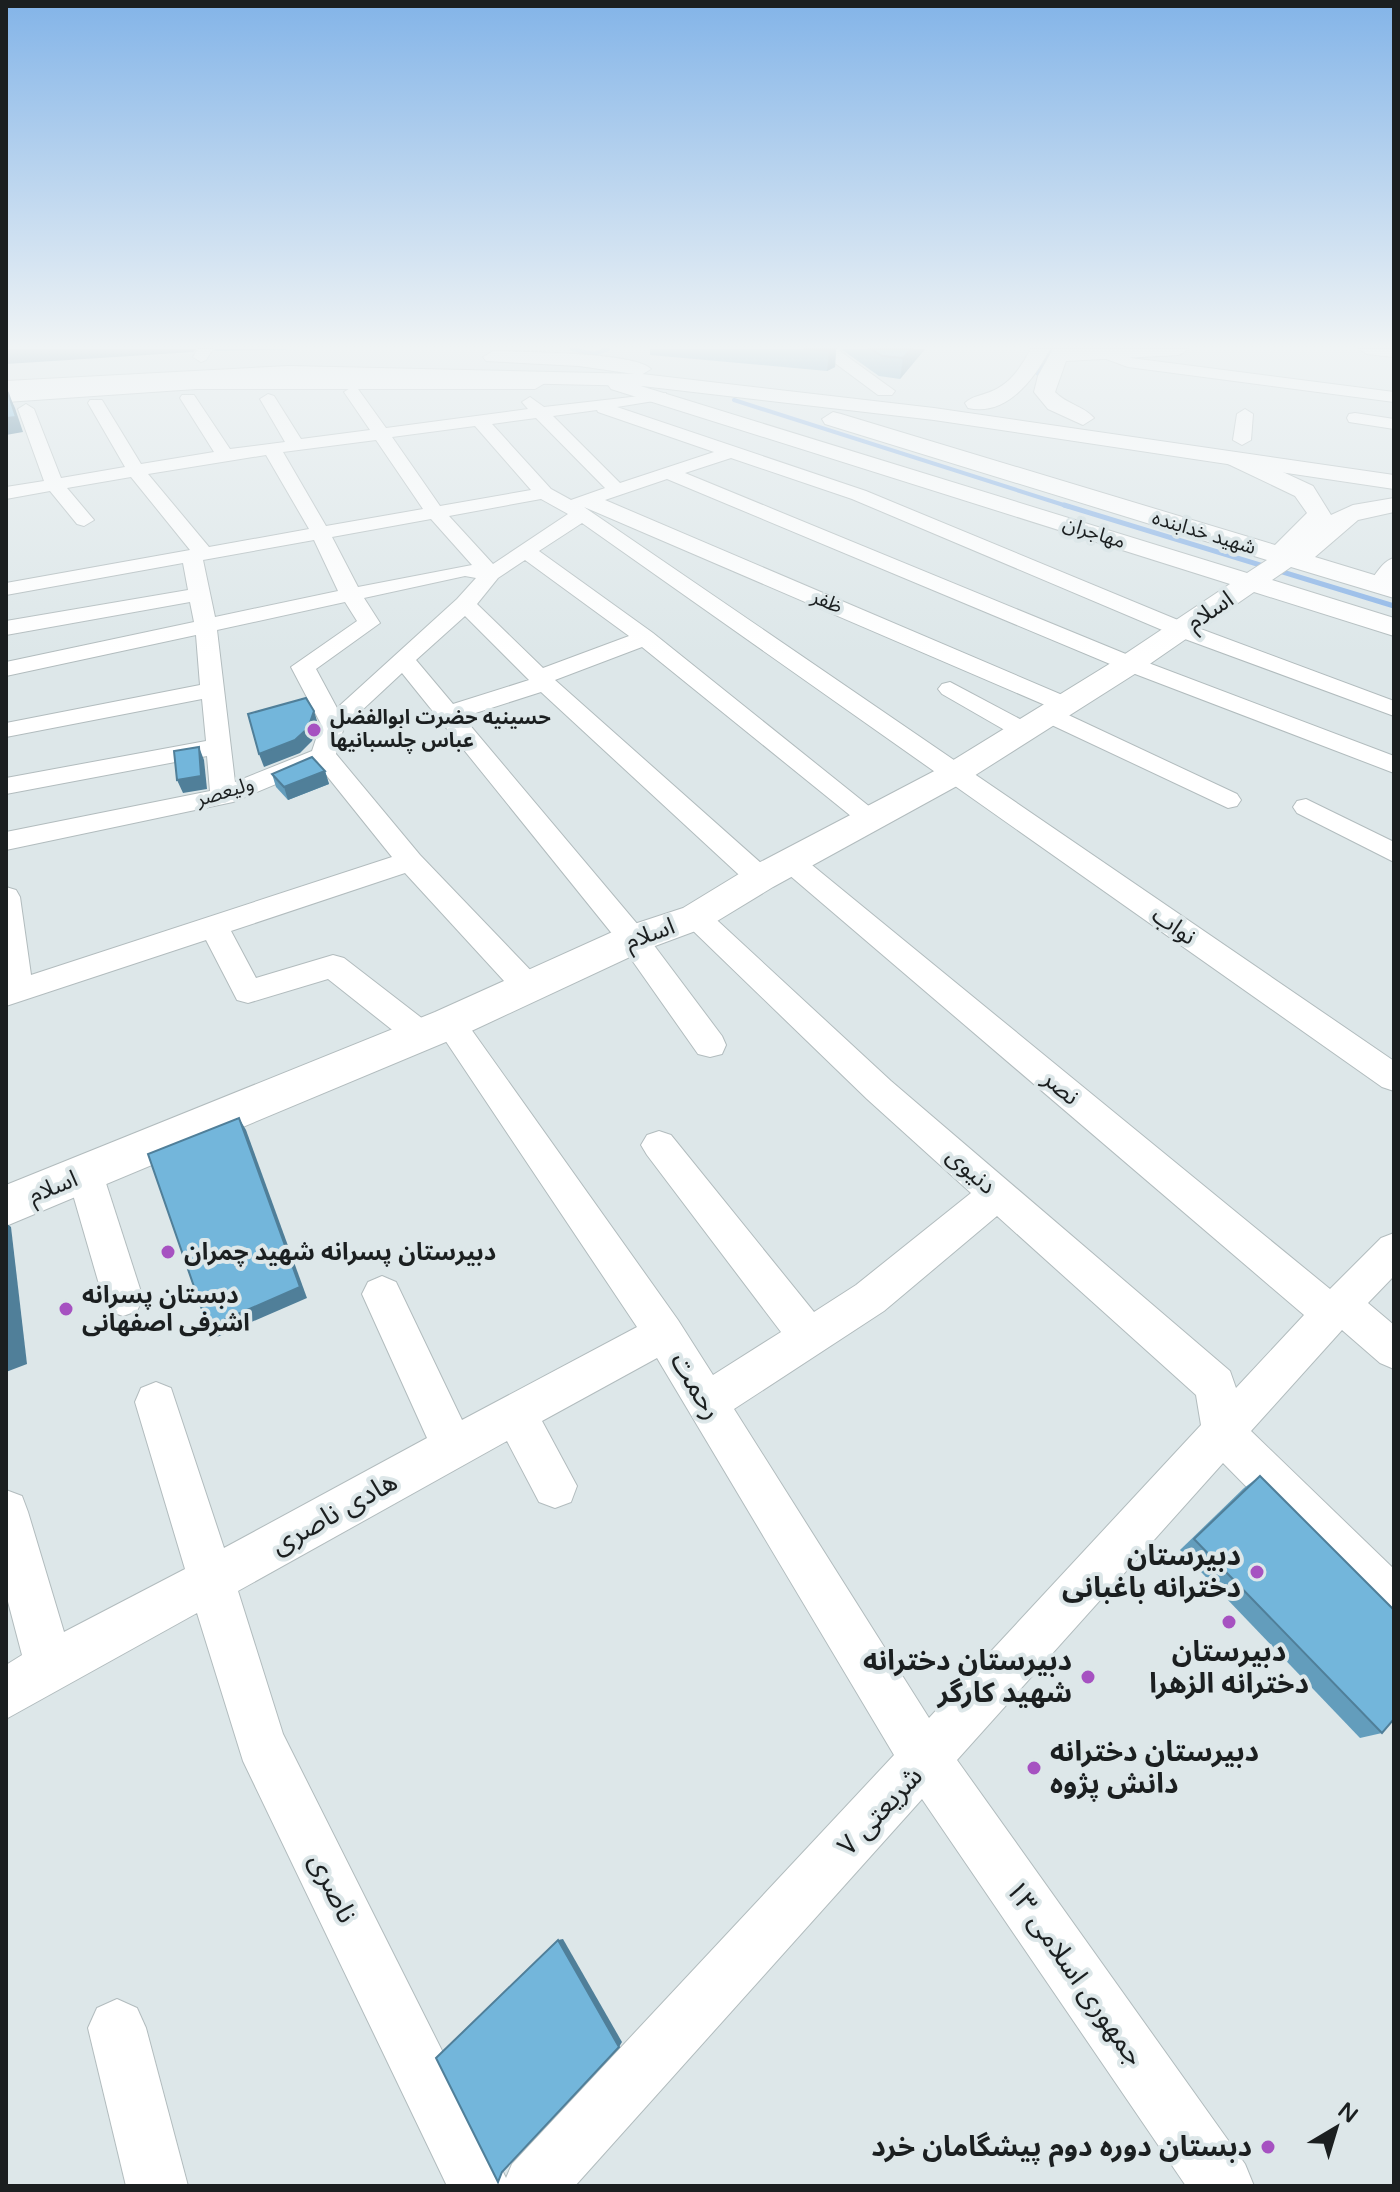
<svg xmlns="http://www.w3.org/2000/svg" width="1400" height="2192" viewBox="0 0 1400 2192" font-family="'Varela Round','Noto Sans Arabic',sans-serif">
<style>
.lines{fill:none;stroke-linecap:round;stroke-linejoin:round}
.stream-far1{stroke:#8bb4e7;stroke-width:4}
.stream{stroke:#8bb4e7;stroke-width:5}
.street-casing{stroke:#b2bcbe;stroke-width:2}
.secondary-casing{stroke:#b2bcbe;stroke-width:2}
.primary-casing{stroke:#b2bcbe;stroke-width:2}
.street{fill:#fff;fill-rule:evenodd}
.secondary{fill:#fff;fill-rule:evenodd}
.primary{fill:#fff;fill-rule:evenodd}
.wall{fill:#639dbc}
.shaded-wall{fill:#507f99}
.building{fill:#73b6db;stroke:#507f99;stroke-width:2}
.poi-dot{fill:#a652c1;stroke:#dde7e9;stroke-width:3}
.labels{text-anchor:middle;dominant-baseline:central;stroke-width:8;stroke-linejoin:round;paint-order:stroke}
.far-street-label{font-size:20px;fill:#1b1f20;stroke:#dde7e9}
.far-poi-label{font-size:20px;font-weight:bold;fill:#1b1f20;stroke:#dde7e9;text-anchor:start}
.street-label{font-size:24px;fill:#1b1f20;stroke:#dde7e9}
.poi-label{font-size:24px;font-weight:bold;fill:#1b1f20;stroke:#dde7e9;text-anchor:start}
.near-street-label{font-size:28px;fill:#1b1f20;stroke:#dde7e9}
.near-poi-label{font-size:28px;font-weight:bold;fill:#1b1f20;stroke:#dde7e9;text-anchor:end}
</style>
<rect width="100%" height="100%" fill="#dde7e9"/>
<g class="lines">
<!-- stream-far1 -->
<g class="stream-far1">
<path d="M572,349L594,354L608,349"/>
<path d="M1038,374L1052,349"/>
<path d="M734,400L1070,507"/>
</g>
<!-- stream -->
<path class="stream" d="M1064,505L1394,606"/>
<defs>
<g id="street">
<path d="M198,349H213L206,360L201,362L193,357Z"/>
<path d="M1103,349L1131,358L1394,392V402L1128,367L1098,356V350Z"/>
<path d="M1359,349H1394V357L1367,354Z"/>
<path d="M352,387L358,389L386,428L528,409L522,402L530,397L544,407L666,393V399L617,407L866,491L1190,625L1394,701V716L1174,635L852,499L731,458L685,473L1138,659L1394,756V773L1122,669L667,479L605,500L1074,700L1077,705L1074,710L1062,712L1237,794L1241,800L1237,806L1228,808L1041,720L1038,715L1041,710L1052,708L584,507L1394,1061V1091L1382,1087L582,523L539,551L653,633L885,819L882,825L872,827L862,825L642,647L555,680L770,871L774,878L770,885L760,887L750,885L541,692L463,717L644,932L722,1036L726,1045L722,1054L710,1057L698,1054L622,946L402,673L344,727L336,754L420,855L538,978L543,986L538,994L527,997L516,994L405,873L231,931L256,978L333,955L344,958L432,1026L437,1035L432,1044L421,1047L410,1044L328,979L248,1003L237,1000L206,940L6,1006V887L16,890L20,897L31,975L392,857L319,766L233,802L6,850V832L210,791L207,756L6,794V778L206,741L202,699L6,737V723L200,685L196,635L6,676V662L194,622L190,602L6,635V621L188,590L183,563L6,595V583L190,550L131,477L67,488L94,520L84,526L77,524L50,491L6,499V487L44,481L18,409L26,404L34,409L61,478L125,467L88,403L90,400H102L141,464L214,452L180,398L182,395H194L230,449L285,442L260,399L268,394L274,396L301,439L370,430L344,392ZM597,410L598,412L714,452L620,483L553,416ZM536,418L605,488L571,500L551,489L492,424ZM475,426L531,490L440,506L392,437ZM376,440L423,509L326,526L283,452ZM266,455L309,529L209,547L148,474ZM541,499L568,514L493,564L449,516ZM431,519L472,565L358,587L332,537ZM314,540L338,591L215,617L203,560ZM525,560L629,636L543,668L477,604L498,578ZM465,576L476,578L457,599L337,708L316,669L380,623L364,598ZM345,602L357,621L291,667L321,724L312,751L235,782L217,630ZM465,616L529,680L453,704L416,660Z"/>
<path d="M1245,409L1253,414L1251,440L1242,445L1233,440L1237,414Z"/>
<path d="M1355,413L1394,419V429L1349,422L1347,418L1349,414Z"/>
<path d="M1394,558V578L1385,590H1371L1367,586C1375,576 1382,561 1394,558Z"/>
<path d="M950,682L1033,726L1036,731L1033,736H1015L942,694L938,689L942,684Z"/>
<path d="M1306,799L1394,842V862L1297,813L1293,807L1297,801Z"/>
<path d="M791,853L801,856L1330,1289L1381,1238L1394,1233V1276L1368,1303L1394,1325V1369L1380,1363L1342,1330L1251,1431L1394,1569V1625L1377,1619L1223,1463L957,1760L1245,2164L1254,2186H1186L922,1799L575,2186H447L243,1761L197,1613L6,1719V1665L22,1655L6,1594V1490L22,1496L28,1512L64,1632L185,1569L135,1402L141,1388L156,1382L171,1388L224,1548L427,1438L362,1294L368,1282L382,1276L396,1282L462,1420L637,1327L439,1031L434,1023L439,1015L450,1011L461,1015L678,1320L713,1375L781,1332L647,1155L641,1145L647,1135L659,1131L671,1135L814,1312L856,1285L971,1193L867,1099L686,924L681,917L686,910L696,907L706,910L891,1081L1230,1371L1236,1388L1304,1315L781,868L777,862L781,856ZM997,1216L1196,1395L1201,1425L929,1718L734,1409L884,1311ZM657,1358L894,1755L512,2164L506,2178L283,1734L238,1591L507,1441L539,1502L555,1508L571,1502L577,1486L542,1421Z"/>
<path d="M85,1159L98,1163L103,1174L143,1298L137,1311L123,1316L109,1311L103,1298L67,1174L72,1163Z"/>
<path d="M117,1999L137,2008L146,2028L188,2186H126L88,2028L97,2008Z"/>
</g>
<g id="secondary">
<path d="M816,349H837L895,391L892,395H878Z"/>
<path d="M1031,349H1050C1035,378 1007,417 968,408L965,403C972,396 980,396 990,392C1011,384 1020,368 1031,349Z"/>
<path d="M1053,349H1189L1179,355L1066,361L1055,392C1066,404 1084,406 1094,418L1083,425L1048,409L1034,392L1038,376Z"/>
<path d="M493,351C521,352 636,352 651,369L641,375L579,366L486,361L483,357Z"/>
<path d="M196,377H535L545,383L535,389H196L6,402V390Z"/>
<path d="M618,379L1247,573L1267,560L825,424L822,419L833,412L841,414L1275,545L1307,513L1295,496L1228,464L1224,459L1228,454H1244L1313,486L1331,515L1353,505L1394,498V512L1358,520L1315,557L1394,581V598L1291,567L1272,580L1394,618V636L1254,592L1141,670L966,781L773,887L709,926L647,949L465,1034L6,1226V1185L435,1012L619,929L683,908L747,869L942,767L1119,658L1230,584L611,389L608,385L611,381Z"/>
</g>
<path id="primary" d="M289,366L642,374L934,408L1394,475V489L934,420L642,386L289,378L187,381L6,393V381Z"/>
</defs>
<!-- street casing -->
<use href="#street" class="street-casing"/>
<!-- secondary casing -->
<use href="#secondary" class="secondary-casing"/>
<!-- primary casing -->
<use href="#primary" class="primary-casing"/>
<!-- street -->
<use href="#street" class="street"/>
<!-- secondary -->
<use href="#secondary" class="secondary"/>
<!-- primary -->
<use href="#primary" class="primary"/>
</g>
<!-- wall -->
<g class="wall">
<path d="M214,349H309L215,351Z"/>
<path d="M650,349H836L835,367L827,371L650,355Z"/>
<path d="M841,349H925L900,379L879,376Z"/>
<path d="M325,771L329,784L288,800L276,787L272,774Z"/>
<path d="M1260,1476L1382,1733L1360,1738L1180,1550L1244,1488Z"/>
</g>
<!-- shaded-wall -->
<g class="shaded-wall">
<path d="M6,349H196L193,352L6,364Z"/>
<path d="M833,349H836L835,367L827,371L829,351Z"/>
<path d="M911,349H925L900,379L903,358Z"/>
<path d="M8,393L15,408L23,432L6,435Z"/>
<path d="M314,711L318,724L312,741L300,753L264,767L259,754Z"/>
<path d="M199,747L204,760L207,789L183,793L177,780Z"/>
<path d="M325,771L329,784L288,800L284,787Z"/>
<path d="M239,1118L246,1130L307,1298L217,1337L208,1327Z"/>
<path d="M6,1223L11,1227L27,1364L6,1372Z"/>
<path d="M563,1939L622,2042L619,2047L558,1940Z"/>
</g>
<!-- building -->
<g class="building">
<path d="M804,349H833L829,351Z"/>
<path d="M871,349H911L903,358L882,356Z"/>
<path d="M6,390L8,393L16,417L6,418Z"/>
<path d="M306,698L314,711L308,728L295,740L259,754L248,714Z"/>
<path d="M199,747L201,776L177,780L174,751Z"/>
<path d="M312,757L325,771L284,787L272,774Z"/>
<path d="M239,1118L300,1287L208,1327L148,1154Z"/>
<path d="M1260,1476L1394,1610V1719L1382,1733L1194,1539Z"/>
<path d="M558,1940L619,2047L502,2172L498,2182L436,2058Z"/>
</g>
<!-- sky -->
<linearGradient id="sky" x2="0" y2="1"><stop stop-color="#83b4e8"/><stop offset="0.53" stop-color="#f0f4f5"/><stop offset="1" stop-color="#f0f4f5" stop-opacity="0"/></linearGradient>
<rect width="1400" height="655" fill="url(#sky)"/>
<!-- markers -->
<g class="poi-dot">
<circle cx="314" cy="730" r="8"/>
<circle cx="168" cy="1252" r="8"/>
<circle cx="66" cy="1309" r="8"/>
<circle cx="1257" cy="1572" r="8"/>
<circle cx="1229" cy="1622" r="8"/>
<circle cx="1088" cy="1677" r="8"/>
<circle cx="1034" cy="1768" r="8"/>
<circle cx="1268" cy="2147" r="8"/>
</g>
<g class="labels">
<!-- far-street labels -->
<g class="far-street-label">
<text transform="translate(1094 533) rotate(18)">مهاجران</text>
<text transform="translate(1204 533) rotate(17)">شهید خدابنده</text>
<text transform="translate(827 602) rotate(23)">ظفر</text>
<text transform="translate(225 792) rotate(-17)">ولیعصر</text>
</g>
<!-- far-poi labels -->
<g class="far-poi-label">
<text x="330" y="718">حسینیه حضرت ابوالفضل<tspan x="330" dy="23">عباس چلسبانیها</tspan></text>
</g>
<!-- street labels -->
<g class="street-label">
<text transform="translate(1210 611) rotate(-34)">اسلام</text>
<text transform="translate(1174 926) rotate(35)">نواب</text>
<text transform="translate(650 934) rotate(-20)">اسلام</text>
<text transform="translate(1061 1088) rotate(40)">نصر</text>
<text transform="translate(971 1171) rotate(42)">دنیوی</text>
<text transform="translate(53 1187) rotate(-22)">اسلام</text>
</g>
<!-- poi labels -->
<g class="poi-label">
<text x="184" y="1252">دبیرستان پسرانه شهید چمران</text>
<text x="82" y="1295">دبستان پسرانه<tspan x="82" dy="28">اشرفی اصفهانی</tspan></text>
</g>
<!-- near-street labels -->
<g class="near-street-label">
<text transform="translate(696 1386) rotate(59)">رحمت</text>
<text transform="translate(334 1513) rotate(-29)">هادی ناصری</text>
<text transform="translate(880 1811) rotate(-47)">شریعتی ۷</text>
<text transform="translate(333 1888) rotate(64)">ناصری</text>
<text transform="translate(1075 1973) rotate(55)">جمهوری اسلامی ۱۳</text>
</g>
<!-- near-poi labels -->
<g class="near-poi-label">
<text x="1241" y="1556">دبیرستان<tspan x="1241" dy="32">دخترانه باغبانی</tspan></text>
<text x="1229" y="1652" text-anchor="middle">دبیرستان<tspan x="1229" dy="32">دخترانه الزهرا</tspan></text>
<text x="1072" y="1661">دبیرستان دخترانه<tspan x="1072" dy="32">شهید کارگر</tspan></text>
<text x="1050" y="1752" text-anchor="start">دبیرستان دخترانه<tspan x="1050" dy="32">دانش پژوه</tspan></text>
<text x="1252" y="2147">دبستان دوره دوم پیشگامان خرد</text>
</g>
</g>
<!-- border -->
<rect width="1400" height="2192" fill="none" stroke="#1b1f20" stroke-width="16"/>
<!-- north arrow -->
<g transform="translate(1336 2128) rotate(38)" stroke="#dde7e9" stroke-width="6" paint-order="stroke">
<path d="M0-6L14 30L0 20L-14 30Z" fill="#1b1f20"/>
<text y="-12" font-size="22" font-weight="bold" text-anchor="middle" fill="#1b1f20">N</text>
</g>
</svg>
